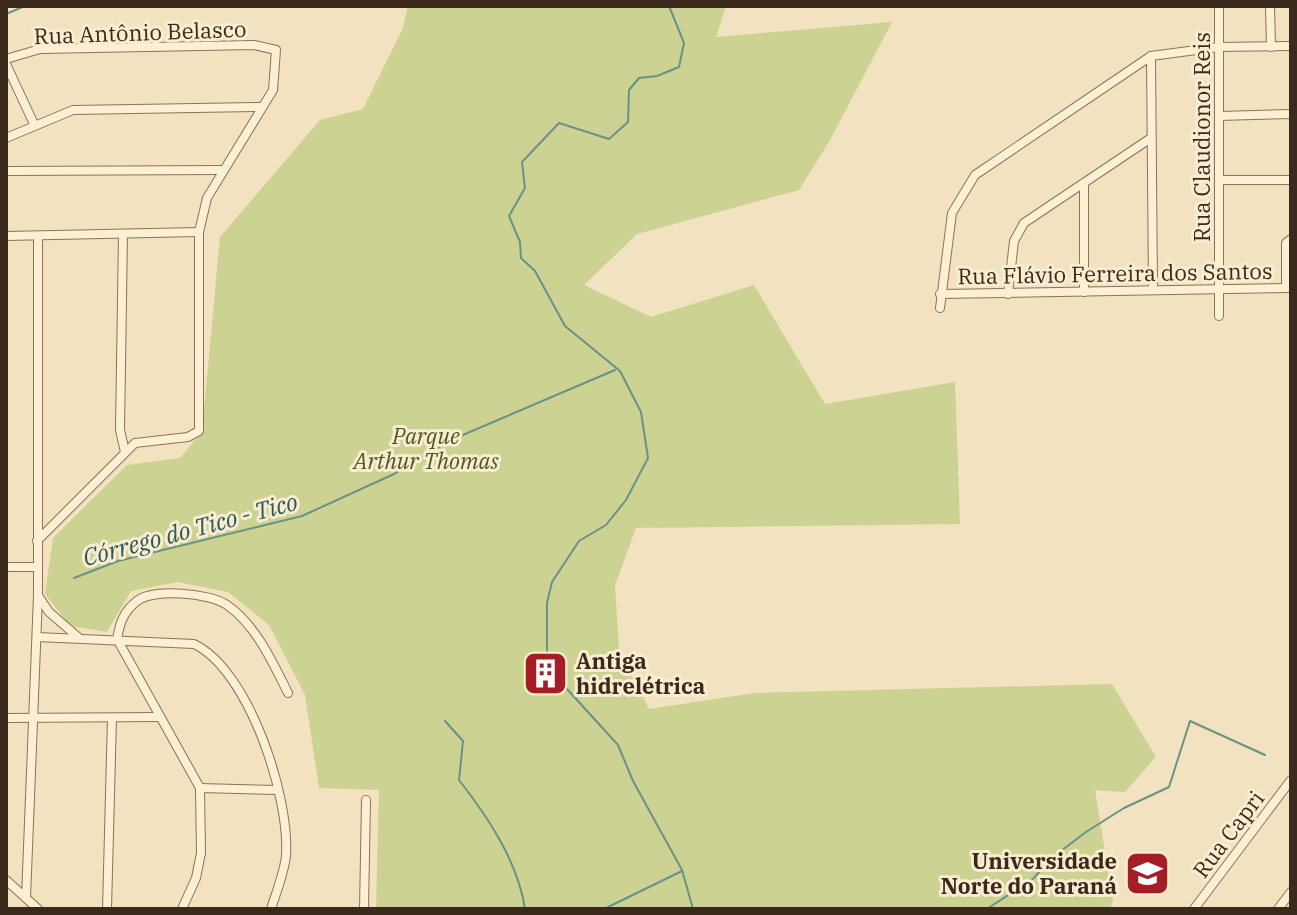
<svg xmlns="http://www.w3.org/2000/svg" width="1297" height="915" viewBox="0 0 1297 915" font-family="'IBM Plex Serif',serif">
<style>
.green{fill:#ccd292}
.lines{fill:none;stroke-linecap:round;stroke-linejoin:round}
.stream{stroke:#699387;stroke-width:2}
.minor-casing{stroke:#8d7255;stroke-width:10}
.minor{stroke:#fcefd3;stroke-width:8}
.labels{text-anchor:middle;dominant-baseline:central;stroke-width:6;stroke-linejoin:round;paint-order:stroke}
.street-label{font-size:22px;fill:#3b2a1b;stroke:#f9ecd0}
.park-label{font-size:22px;font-style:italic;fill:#4c5a20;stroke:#f9ecd0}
.poi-label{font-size:22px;font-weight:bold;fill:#3b2a1b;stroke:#f9ecd0;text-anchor:start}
.water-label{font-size:24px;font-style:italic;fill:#295c58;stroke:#f9ecd0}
</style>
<rect width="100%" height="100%" fill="#f2e2bf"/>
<!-- green -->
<path class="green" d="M408,6H726L716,37L892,22L830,140L799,190L637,234L584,285L651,317L754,285L825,404L955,382L960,524L636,528L615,585L619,649L649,709L755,693L1112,684L1156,757L1125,792L1095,790L1113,901L1110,909H376L379,790L319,788L305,695L269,625L228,592L178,582L131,591L107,632L70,626L45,594L53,538L127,465L180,458L202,432L220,237L320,120L363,109L403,28Z"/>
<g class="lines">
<!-- stream -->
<g class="stream">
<path d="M669,6L684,43L679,67L657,76L639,78L629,90L628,122L609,139L559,123L522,162L525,188L509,216L520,242L521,258L535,271L565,326L620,371L641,412L648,458L626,500L606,525L579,541L552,582L547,603V667L618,745L633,781L682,870L693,909"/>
<path d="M6,14L25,6"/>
<path d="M74,578L118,561L302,516L394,474L451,440L615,370"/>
<path d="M445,721L463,741L459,780C488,817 518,862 525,909"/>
<path d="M604,909L682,871"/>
<path d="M987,909L1034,878L1049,860L1086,832L1124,808L1169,787L1190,721L1265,755"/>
</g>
<defs>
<g id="minor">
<path d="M1219,6V316"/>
<path d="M1270,6L1271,47"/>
<path d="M1151,56L1153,290"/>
<path d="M6,59L40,49L254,45L276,50L273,90L207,198L199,232V431L188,437L135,443L37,541"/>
<path d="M6,64L34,124"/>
<path d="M1219,116L1291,114"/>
<path d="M6,138L73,110L261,107"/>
<path d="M6,171L224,170"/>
<path d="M1219,180H1291"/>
<path d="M1084,183V292"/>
<path d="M123,234L120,430L125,452"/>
<path d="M6,236L199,232"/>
<path d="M1286,288V243L1291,239"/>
<path d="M940,294L1291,288"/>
<path d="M1008,294L1014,241L1024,223L1151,138"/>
<path d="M940,308L952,213L975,175L1151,56L1219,47L1291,46"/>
<path d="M6,567H37"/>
<path d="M39,597L49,612L79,638"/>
<path d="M37,637L194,644C249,670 290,797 286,856C284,873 276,893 271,909"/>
<path d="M117,639L200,788L201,853L196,878L182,909"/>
<path d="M117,639C120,623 123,612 137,601C153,588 210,593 227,605C256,625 273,663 288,693"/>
<path d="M6,718L160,717"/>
<path d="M200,788L278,790"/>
<path d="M6,880L38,909"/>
<path d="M26,898L38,596V237"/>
<path d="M107,909L112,718"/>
<path d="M364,909L366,800"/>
<path d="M1194,909L1291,780"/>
<path d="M1278,909L1291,892"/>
</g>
</defs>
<!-- minor casing -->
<use href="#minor" class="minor-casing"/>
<!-- minor -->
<use href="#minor" class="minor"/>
</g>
<!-- icons -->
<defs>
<symbol id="building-square" viewBox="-11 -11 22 22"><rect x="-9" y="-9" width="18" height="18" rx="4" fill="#a31f23" stroke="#f9ecd0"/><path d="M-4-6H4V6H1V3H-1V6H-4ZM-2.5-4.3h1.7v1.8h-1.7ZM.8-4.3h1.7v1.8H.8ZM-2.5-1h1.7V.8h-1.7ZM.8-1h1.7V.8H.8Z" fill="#fff"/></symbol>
<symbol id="university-square" viewBox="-11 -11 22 22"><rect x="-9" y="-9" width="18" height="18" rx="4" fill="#a31f23" stroke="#f9ecd0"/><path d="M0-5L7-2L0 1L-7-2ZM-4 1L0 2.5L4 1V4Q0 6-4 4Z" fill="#fff"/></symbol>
</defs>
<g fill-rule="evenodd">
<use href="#building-square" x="520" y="648" width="51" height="51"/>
<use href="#university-square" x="1122" y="848" width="51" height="51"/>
</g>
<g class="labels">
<!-- street labels -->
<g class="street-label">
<text transform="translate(140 32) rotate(-2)">Rua Antônio Belasco</text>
<text transform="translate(1201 137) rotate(-90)">Rua Claudionor Reis</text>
<text transform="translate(1115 273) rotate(-1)">Rua Flávio Ferreira dos Santos</text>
<text transform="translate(1228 834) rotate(-53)">Rua Capri</text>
</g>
<!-- park labels -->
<g class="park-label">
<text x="426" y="435">Parque<tspan x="426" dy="25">Arthur Thomas</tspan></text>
</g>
<!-- poi labels -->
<g class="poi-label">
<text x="576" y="660">Antiga<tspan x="576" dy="25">hidrelétrica</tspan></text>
<text x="1117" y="860" text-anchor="end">Universidade<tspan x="1117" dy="25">Norte do Paraná</tspan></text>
</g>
<!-- water labels -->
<g class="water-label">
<text transform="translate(190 529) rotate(-15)">Córrego do Tico - Tico</text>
</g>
</g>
<!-- border -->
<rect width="1297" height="915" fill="none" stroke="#3b2a1b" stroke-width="16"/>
</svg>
